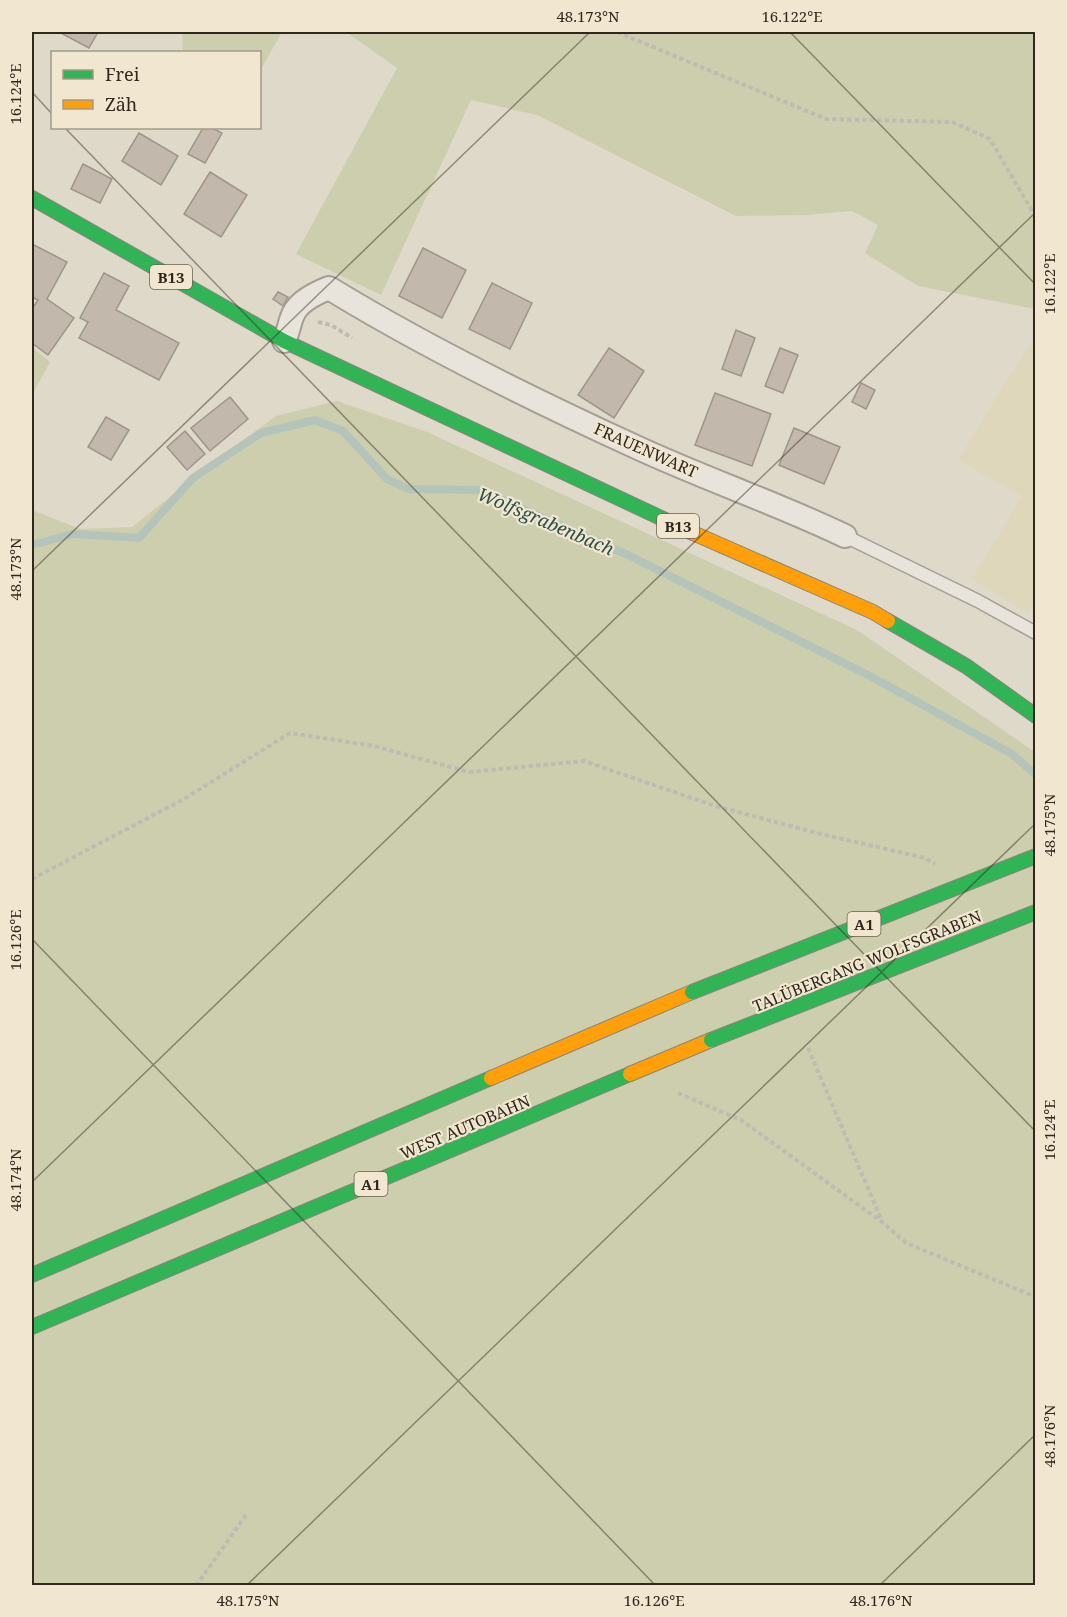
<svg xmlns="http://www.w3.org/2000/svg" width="1067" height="1617" viewBox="0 0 1067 1617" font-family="'Noto Serif',serif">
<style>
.farmland{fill:#ded7bc}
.green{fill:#cdceae}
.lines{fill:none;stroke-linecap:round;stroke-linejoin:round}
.stream{stroke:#b5c4bb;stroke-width:8}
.building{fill:#c2b8ab;stroke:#9e958a;stroke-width:1.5}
.lane-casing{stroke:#a49e94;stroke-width:15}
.street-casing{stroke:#a49e94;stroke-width:26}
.fast-casing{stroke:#8a847a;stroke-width:16}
.slow-casing{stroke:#8a847a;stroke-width:16}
.path{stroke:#c0bbb2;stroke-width:4;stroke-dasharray:4.5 3;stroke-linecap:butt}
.lane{stroke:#e8e4db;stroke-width:12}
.street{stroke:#e8e4db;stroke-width:22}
.fast{stroke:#30b455;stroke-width:14}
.slow{stroke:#ff9f0a;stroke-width:14}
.fast-bridge-casing{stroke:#8a847a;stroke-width:16;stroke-linecap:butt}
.fast-bridge{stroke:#30b455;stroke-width:14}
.ticks{fill:none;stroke:#31271d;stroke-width:1.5;stroke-opacity:0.45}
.labels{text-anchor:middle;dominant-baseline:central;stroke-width:4.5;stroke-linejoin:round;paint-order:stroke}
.shield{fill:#f1e7d0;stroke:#6b6153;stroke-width:1.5}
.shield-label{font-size:15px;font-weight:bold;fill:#31271d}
.street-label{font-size:16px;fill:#31271d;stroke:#f1e7d0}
.water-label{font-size:18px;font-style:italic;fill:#2e4f4e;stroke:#f1e7d0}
.neatline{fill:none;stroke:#31271d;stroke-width:2}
.ticks-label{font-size:15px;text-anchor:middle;fill:#31271d}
</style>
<rect width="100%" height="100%" fill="#dfd9ca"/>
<!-- farmland -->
<path class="farmland" d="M1030,343L1036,347V600L1028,614L972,579L1022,496L958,460Z"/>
<!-- green -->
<g class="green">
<path d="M182,32H282L260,71V52H183Z"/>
<path d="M346,32H1035V309L918,286L865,253L878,225L852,211L806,215L736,216L537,115L471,100L381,295L296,254L397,68Z"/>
<path d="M32,347L50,362L32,395Z"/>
<path d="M337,401L427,432L857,630L1035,752V1585H32V510L80,529L132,527L210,465L276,416Z"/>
</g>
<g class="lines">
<!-- stream -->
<path class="stream" d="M32,545L73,534L139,538L193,478L261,433L315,420L343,431L387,479L408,489L479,490L628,555L870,676L1012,754L1036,775"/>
</g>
<!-- building -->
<g class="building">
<path d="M59,32H98L89,48Z"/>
<path d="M203,128H212L222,133L205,163L188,154Z"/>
<path d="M139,133L178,156L161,185L122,161Z"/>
<path d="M83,164L112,179L100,203L71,189Z"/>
<path d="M210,172L247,195L221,237L184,214Z"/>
<path d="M32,244L67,262L47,299L74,318L48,355L32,343V309L38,300L32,297Z"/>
<path d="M423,248L466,270L442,318L399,296Z"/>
<path d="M104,273L129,286L116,310L179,343L159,380L79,338L88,322L80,318Z"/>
<path d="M492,283L532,303L510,349L469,329Z"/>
<path d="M278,292L288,297L283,306L273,299Z"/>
<path d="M736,330L755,338L741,376L722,369Z"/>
<path d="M609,348L644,371L614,418L578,395Z"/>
<path d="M780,348L798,355L783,393L765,386Z"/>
<path d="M861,383L875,390L866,409L852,402Z"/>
<path d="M715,393L771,414L752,466L695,445Z"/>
<path d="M230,397L248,419L210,451L191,428Z"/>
<path d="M106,417L129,430L111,460L88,447Z"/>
<path d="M794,428L840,447L824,484L779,465Z"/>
<path d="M185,431L205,454L187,470L167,447Z"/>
</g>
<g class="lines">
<defs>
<path id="lane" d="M845,536L978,601L1036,633"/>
<path id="street" d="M284,341C288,333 289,325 292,317C297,302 316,293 329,288C427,348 531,399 636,447C705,479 776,503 845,536"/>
<g id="fast">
<path d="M32,198L284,341L693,533"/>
<path d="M888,621L966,666L1036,716"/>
<path d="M32,1275L491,1078"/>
<path d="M32,1327L630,1074"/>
</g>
<g id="slow">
<path d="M693,533L873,612L888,621"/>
<path d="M630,1074L711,1040"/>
<path d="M491,1078L692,992"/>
</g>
</defs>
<!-- lane casing -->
<use href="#lane" class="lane-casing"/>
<!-- street casing -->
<use href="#street" class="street-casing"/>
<!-- fast casing -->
<use href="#fast" class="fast-casing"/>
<!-- slow casing -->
<use href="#slow" class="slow-casing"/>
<!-- path -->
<g class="path">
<path d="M617,32L826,119L952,122L990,139L1032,211L1036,214"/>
<path d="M318,322L331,325L352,338"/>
<path d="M32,879L184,799L290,733L374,746L469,772L584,761L715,806L821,834L925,858L935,864"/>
<path d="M808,1048L882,1221"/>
<path d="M678,1093L741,1120L882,1222L906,1243L1036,1297"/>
<path d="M196,1586L246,1515"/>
</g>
<!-- lane -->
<use href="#lane" class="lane"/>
<!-- street -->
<use href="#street" class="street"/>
<!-- fast -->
<use href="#fast" class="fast"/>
<!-- slow -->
<use href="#slow" class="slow"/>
<defs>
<g id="fast-bridge">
<path d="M692,992L1036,856"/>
<path d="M711,1040L1036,912"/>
</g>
</defs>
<!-- fast-bridge casing -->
<use href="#fast-bridge" class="fast-bridge-casing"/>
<!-- fast-bridge -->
<use href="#fast-bridge" class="fast-bridge"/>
</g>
<!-- ticks -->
<path class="ticks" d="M790,32L1036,285M32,92L52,114M65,128L1036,1132M32,571L590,32M32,939L656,1586M32,1182L1036,212M246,1586L1036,823M879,1586L1036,1434"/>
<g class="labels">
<!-- shield labels -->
<g class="shield">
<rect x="150" y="265" width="42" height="24" rx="4.5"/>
<rect x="657" y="514" width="42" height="24" rx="4.5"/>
<rect x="847.5" y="912" width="33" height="24" rx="4.5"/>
<rect x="354.5" y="1172" width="33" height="24" rx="4.5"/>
</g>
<g class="shield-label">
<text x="171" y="277">B13</text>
<text x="678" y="526">B13</text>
<text x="864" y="924">A1</text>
<text x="371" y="1184">A1</text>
</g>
<!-- street labels -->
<g class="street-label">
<text transform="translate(646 450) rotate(24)">FRAUENWART</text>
<text transform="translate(867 961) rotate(-22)">TALÜBERGANG WOLFSGRABEN</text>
<text transform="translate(465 1127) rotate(-23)">WEST AUTOBAHN</text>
</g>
<!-- water labels -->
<g class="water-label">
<text transform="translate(546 521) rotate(23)">Wolfsgrabenbach</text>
</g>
</g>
<!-- border -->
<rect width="1067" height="1617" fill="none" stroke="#f1e7d0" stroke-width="66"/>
<!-- legend -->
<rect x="51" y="51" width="210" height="78" fill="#f1e7d0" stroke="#a49a88" stroke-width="1.5"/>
<rect x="63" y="70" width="30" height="9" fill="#30b455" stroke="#a49a88" stroke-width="1.5"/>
<text x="105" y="81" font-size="18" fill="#31271d">Frei</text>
<rect x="63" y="100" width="30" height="9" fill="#ff9f0a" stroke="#a49a88" stroke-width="1.5"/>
<text x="105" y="111" font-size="18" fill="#31271d">Zäh</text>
<rect x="33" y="33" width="1001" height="1551" class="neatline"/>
<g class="ticks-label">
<text x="588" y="22">48.173°N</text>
<text x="792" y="22">16.122°E</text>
<text transform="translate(16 94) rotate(-90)" y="5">16.124°E</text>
<text transform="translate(1050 284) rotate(-90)" y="5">16.122°E</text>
<text transform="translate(16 569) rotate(-90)" y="5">48.173°N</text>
<text transform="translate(1050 825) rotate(-90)" y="5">48.175°N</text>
<text transform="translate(16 940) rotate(-90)" y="5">16.126°E</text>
<text transform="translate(1050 1130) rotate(-90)" y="5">16.124°E</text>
<text transform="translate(16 1180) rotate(-90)" y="5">48.174°N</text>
<text transform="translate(1050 1436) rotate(-90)" y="5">48.176°N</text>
<text x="248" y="1606">48.175°N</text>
<text x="654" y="1606">16.126°E</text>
<text x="881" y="1606">48.176°N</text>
</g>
</svg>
